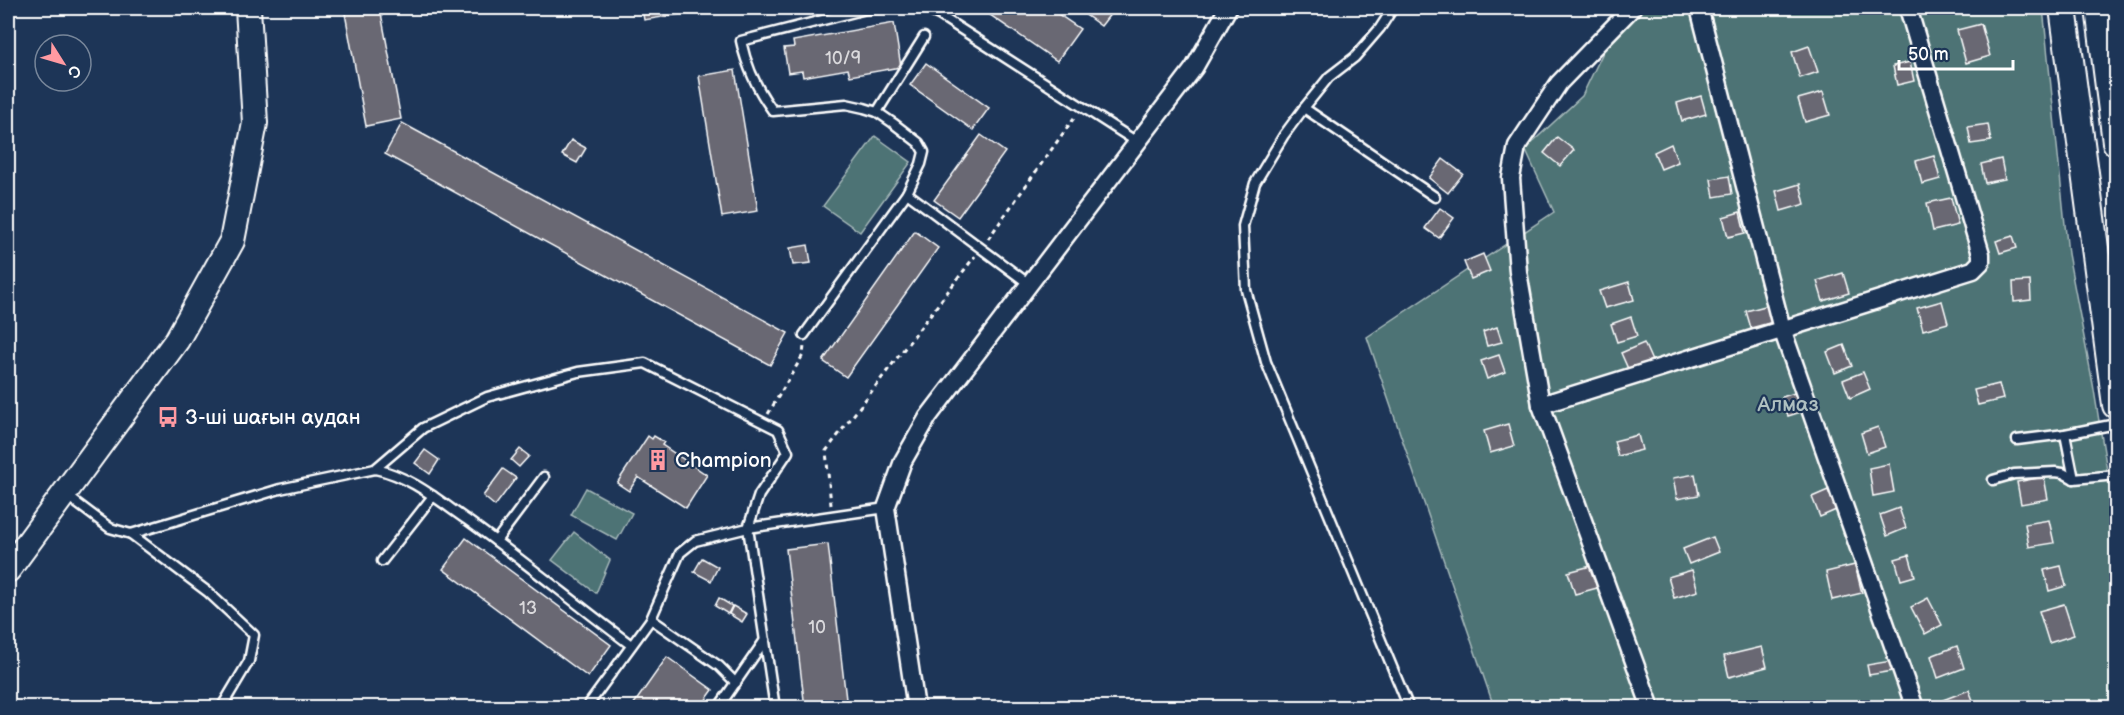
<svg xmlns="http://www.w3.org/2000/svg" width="2124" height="715" viewBox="0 0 2124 715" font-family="'Balsamiq Sans',sans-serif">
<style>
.green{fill:#4e7375;stroke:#a6b9ba;stroke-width:1.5}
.building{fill:#696773;stroke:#fff;stroke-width:1.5}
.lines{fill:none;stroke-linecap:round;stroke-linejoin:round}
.lane-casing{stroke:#fff;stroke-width:13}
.street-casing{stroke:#fff;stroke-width:21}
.secondary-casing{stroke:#fff;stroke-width:28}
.primary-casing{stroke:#fff;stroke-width:30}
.path{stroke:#fff;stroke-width:3;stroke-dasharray:4.5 4.5;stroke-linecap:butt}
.lane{stroke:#1d3557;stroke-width:8}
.street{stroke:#1d3557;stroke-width:16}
.secondary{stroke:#1d3557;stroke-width:24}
.primary{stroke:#1d3557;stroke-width:26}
.labels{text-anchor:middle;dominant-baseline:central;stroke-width:4.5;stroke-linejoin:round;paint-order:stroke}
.number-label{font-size:18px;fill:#dad9dc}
.park-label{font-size:21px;fill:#afc0c1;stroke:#1d3557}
.poi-label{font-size:21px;fill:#fff;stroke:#1d3557;text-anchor:start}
</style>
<rect width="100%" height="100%" fill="#1d3557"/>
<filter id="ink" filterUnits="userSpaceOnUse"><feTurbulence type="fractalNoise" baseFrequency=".0167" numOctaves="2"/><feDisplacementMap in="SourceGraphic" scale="12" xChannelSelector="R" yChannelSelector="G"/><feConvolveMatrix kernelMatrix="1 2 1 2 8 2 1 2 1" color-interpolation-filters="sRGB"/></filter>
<g filter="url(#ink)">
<!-- green -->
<g class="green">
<path d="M1632,8H2043L2068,254L2093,384L2116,526V707H1494L1367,337L1554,212L1525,149L1582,96L1618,21Z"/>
<path d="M875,136L911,162L860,232L823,206Z"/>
<path d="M586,488L632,513L617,540L571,515Z"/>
<path d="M574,532L610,560L596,593L552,560Z"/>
</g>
<!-- building -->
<g class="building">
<path d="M344,8H380L401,119L366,126Z"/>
<path d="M642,8H681L682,14L644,20Z"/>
<path d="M980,8H1049L1080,29L1057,61Z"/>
<path d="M1076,8H1115L1101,26Z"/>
<path d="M894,23L901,67L850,76L848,69L803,77L802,71L788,73L784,48L794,47L793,41Z"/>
<path d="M1981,24L1990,56L1966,63L1957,30Z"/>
<path d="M1809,46L1818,72L1800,78L1792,52Z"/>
<path d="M1910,62L1914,81L1897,85L1893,66Z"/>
<path d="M926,63L989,108L973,130L910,85Z"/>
<path d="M735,70L758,211L722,217L699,76Z"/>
<path d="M1823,92L1830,115L1805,122L1798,99Z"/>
<path d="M1701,96L1706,114L1682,121L1677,103Z"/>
<path d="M402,123L788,333L770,365L385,154Z"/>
<path d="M1988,124L1991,141L1971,144L1968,127Z"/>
<path d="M981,135L1005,152L958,217L934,200Z"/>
<path d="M1557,137L1574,150L1560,166L1544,153Z"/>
<path d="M571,140L586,148L577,163L562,155Z"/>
<path d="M1671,144L1678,162L1661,169L1654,152Z"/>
<path d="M1934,156L1940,179L1922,184L1916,161Z"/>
<path d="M1443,159L1463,174L1448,193L1429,178Z"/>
<path d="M2001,159L2005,179L1985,183L1981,164Z"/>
<path d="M1729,176L1732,194L1714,197L1711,179Z"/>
<path d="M1800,184L1805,204L1781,211L1776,191Z"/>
<path d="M1951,198L1958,225L1933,231L1927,203Z"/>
<path d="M1440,208L1454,218L1439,238L1425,228Z"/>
<path d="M1740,212L1745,233L1728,237L1723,217Z"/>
<path d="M915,231L938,248L846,377L823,361Z"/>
<path d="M2013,236L2017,248L2000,253L1996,241Z"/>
<path d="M808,245L811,263L793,265L790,248Z"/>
<path d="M1483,254L1490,271L1471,279L1464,262Z"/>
<path d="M1843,273L1849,293L1823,301L1817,281Z"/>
<path d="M2030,281L2031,300L2014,302L2013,282Z"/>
<path d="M1629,282L1634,300L1605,308L1599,291Z"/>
<path d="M1942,301L1948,323L1923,330L1917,308Z"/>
<path d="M1769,305L1773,322L1751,328L1746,311Z"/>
<path d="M1631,317L1637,336L1617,342L1611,324Z"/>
<path d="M1497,327L1502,342L1487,346L1483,332Z"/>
<path d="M1644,343L1652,361L1629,371L1621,353Z"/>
<path d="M1844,345L1852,366L1835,373L1827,352Z"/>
<path d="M1499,355L1505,372L1487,379L1481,361Z"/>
<path d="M1863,372L1870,389L1850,398L1843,380Z"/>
<path d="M1999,384L2003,399L1978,405L1974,390Z"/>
<path d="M1801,391L1807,410L1788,416L1782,397Z"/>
<path d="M1508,424L1514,446L1490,453L1484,431Z"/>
<path d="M1878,427L1885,447L1867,453L1861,433Z"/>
<path d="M1638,435L1642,450L1618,456L1614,441Z"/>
<path d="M648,436L652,439L654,436L664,442L662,445L707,475L686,508L638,477L629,491L617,483Z"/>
<path d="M520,449L529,456L519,467L511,460Z"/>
<path d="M425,450L439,460L430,474L415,463Z"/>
<path d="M1889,464L1894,492L1873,496L1869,468Z"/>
<path d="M503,469L516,478L495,506L483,496Z"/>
<path d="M1695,474L1699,495L1677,499L1673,478Z"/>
<path d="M2044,477L2048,499L2021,504L2017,482Z"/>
<path d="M1828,490L1836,510L1820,517L1812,497Z"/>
<path d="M1899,508L1906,528L1887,536L1880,515Z"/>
<path d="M2049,520L2054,543L2029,547L2025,524Z"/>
<path d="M1713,537L1719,552L1689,564L1683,549Z"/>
<path d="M466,538L611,645L588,677L443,569Z"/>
<path d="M828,544L847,708H805L786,549Z"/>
<path d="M1909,555L1915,576L1901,580L1895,559Z"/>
<path d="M702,558L718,567L711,581L694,572Z"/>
<path d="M1855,565L1862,593L1832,600L1826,572Z"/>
<path d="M1591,566L1597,588L1575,594L1568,572Z"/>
<path d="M2061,566L2066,586L2049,591L2044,570Z"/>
<path d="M1692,570L1698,591L1674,598L1668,577Z"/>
<path d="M719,598L732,606L728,614L715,606Z"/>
<path d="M1928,598L1942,625L1925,634L1911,607Z"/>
<path d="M2064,604L2074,635L2049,643L2039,611Z"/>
<path d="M733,606L747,614L742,622L729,614Z"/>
<path d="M1957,646L1964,668L1938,678L1931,656Z"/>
<path d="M1762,647L1767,667L1729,677L1724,656Z"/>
<path d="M667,657L713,690L700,708H631Z"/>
<path d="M1891,661L1893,671L1869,675L1867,665Z"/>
<path d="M1969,690L1976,708H1945L1943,700Z"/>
<path d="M1731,702L1733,708H1712Z"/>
</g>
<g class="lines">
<defs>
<g id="lane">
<path d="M881,8L866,9L741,41C746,65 758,91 773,111L846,104L864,108L877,112L893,123L919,143L924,152L921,164L907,193L1029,284"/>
<path d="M924,8L939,15L1137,142"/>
<path d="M1304,108L1329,77L1355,57L1380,28L1393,8"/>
<path d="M877,112L924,37"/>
<path d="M804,335L907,193"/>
<path d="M2065,434L2074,479"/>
<path d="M2017,440L2065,434L2116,424"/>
<path d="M375,469C410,476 438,500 467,520C523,560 576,604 631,645"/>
<path d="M1993,480L2014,474L2055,472L2063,473L2074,479L2116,475"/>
<path d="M66,495L110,528L131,534L280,489L375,469L423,428L487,397L578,372L645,363L778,430L788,452L759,495L748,528L695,541L680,553L651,619L586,708"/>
<path d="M131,534L208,592L254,635L249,661L221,708"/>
<path d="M496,541L544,477"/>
<path d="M382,561L433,496"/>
<path d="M651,619L719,666L736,683"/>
<path d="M718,708L765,640"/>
<path d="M775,708L748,528L886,508"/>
<path d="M1409,708L1266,362L1246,290L1243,226L1255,183L1284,135L1304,108L1435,197"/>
</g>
<g id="street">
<path d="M1632,8L1559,83L1517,146L1511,178L1518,272L1541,405L1651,708"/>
<path d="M1699,8L1782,329L1915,708"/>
<path d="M1541,405L1973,270L1981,262V254L1908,8"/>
<path d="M916,708L886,508L903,461L928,417L1194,68L1228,8"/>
</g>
<path id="secondary" d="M8,570L177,340L232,241L255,123L248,8"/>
<g id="primary">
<path d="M2063,8L2116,405"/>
<path d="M2099,8L2116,142"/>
</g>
</defs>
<!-- lane casing -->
<use href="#lane" class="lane-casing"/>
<!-- street casing -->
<use href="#street" class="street-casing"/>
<!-- secondary casing -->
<use href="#secondary" class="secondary-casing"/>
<!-- primary casing -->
<use href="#primary" class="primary-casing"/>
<!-- path -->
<g class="path">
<path d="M988,239L1076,115"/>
<path d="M768,414L803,355L804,346"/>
<path d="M831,505L826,451L975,256"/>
</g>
<!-- lane -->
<use href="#lane" class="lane"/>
<!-- street -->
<use href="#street" class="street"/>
<!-- secondary -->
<use href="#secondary" class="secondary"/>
<!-- primary -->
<use href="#primary" class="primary"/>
</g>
</g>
<!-- icons -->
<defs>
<symbol id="bus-bare" viewBox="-9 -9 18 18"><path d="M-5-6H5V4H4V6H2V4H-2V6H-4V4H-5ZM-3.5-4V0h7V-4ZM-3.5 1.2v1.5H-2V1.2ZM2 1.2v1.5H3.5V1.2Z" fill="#ff9aa2" stroke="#1d3557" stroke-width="2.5" paint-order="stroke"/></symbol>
<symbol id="building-bare" viewBox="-9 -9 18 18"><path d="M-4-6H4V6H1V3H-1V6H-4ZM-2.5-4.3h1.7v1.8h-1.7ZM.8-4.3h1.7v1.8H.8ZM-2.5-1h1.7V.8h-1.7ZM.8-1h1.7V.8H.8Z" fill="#ff9aa2" stroke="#1d3557" stroke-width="2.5" paint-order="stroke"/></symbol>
</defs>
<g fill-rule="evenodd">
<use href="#bus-bare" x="153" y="402" width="30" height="30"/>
<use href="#building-bare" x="643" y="445" width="30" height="30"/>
</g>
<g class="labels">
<!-- number labels -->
<g class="number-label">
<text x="843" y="58">10/9</text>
<text x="528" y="608">13</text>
<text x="817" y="627">10</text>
</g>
<!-- park labels -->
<g class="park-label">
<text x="1788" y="404">Алмаз</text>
</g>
<!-- poi labels -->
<g class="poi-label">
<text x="185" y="417">3-ші шағын аудан</text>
<text x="675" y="460">Champion</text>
</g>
</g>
<!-- margin -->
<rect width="2124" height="715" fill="none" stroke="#1d3557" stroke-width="30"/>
<rect x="15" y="15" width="2094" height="685" fill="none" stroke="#fff" stroke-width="2" filter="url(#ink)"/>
<!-- north arrow -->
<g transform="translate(63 63) rotate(127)"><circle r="28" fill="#1d3557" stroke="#77869a" stroke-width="1.5"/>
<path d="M0-4.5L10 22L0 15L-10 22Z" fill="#ff9aa2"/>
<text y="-9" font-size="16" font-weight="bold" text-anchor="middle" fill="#ffffff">С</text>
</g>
<!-- scale -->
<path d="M1899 60v9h114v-9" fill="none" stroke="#ffffff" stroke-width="3"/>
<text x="1908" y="60" font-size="18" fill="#ffffff" stroke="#1d3557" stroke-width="4.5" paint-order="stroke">50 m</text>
</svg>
